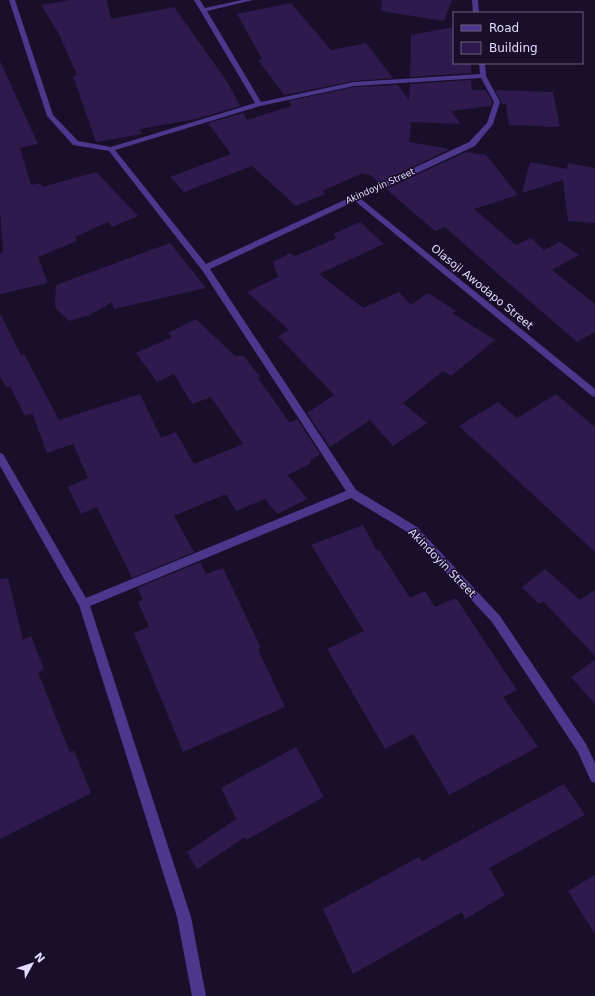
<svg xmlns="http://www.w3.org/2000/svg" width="595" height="996" viewBox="0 0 595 996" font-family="'DejaVu Sans',sans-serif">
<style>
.building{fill:#2e1a4d}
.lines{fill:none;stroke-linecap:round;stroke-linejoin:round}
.minor{fill:#4b378c;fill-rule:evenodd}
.labels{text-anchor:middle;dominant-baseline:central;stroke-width:3;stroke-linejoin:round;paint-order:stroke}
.far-street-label{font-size:9px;fill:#e4d9ff;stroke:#190f2b}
.street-label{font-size:11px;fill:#e4d9ff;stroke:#190f2b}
</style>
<rect width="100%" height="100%" fill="#190f2b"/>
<!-- building -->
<g class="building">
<path d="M70,0H107L111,19L174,7L228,83L240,106L196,119L140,129L142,134L96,142L73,76L77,75L59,34L41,5Z"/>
<path d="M382,0H452L444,21L381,11Z"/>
<path d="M291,3L331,50L366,43L393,78L354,81L284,95L258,60L262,59L237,14Z"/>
<path d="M454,27V63H471V73L410,77L411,35Z"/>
<path d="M0,61L38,144L20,148L31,185L41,183L42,187L96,172L138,216L112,227L108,222L75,237L77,241L38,257L48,283L0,294V253L3,252L0,212Z"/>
<path d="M471,80L472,90H486L492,102L491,106L451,111L461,124L411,122L409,142L450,149L379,183L369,174L365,175L363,173L322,191L325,194L296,206L252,166L184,192L170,177L231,154L208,123L243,113L247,120L292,106L289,101L354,87L398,85L409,100L410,84Z"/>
<path d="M495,90L553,92L560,127L509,125L506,104H501V101Z"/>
<path d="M466,152L486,155L518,195L474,209L516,245L531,238L544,250L560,242L579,255L552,270L595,304V332L577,342L498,274L445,227L435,231L386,189Z"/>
<path d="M530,162L567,169L568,163L595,168V223L568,221L563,180L522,193Z"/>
<path d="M360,222L384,244L319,274L363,308L399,292L411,305L428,293L456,311L452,313L495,340L451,376L443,371L403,403L427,423L393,446L370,420L330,447L307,413L334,395L278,336L289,330L247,292L278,277L273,262L290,253L295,256L337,238L333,234Z"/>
<path d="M170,243L206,288L114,309L112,302L90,315L69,321L57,310L55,305L56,285Z"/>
<path d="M0,313L21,355L24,354L59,420L140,394L161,438L176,432L194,464L243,444L211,397L192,404L174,374L157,382L136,353L172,337L168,333L196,319L235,356H244L260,377L258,378L290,423L297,419L320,454L310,461L311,463L288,475L307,499L277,514L265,499L236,511L226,494L174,516L194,552L132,578L97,507L81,514L68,487L88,478L73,444L47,453L32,413L25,416L10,386L7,388L0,377Z"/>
<path d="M556,394L595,427V552L459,426L498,402L517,418Z"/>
<path d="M363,525L377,551L379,550L410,598L425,591L435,607L456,598L517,690L503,697L538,747L449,795L413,734L385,749L327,649L364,631L311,545Z"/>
<path d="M200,562L206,574L223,568L261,648L258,649L285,707L183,752L134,633L149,627L138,602L143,600L137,588Z"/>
<path d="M545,569L580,600L595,590V656L543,601L539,604L522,587Z"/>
<path d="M8,578L23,640L31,636L44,669L38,672L70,753L74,750L91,793L0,839V579Z"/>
<path d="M595,660V704L571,677Z"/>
<path d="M296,747L324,797L246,840L245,837L197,869L187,852L236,819L221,788Z"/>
<path d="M564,784L585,815L489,868L505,895L465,919L462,912L353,974L323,909L419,857L422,861Z"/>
<path d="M595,875V934L568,891Z"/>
</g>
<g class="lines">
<!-- minor -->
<g class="minor">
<path d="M9,0H15L53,115L78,141L111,147L255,103L194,0H200L205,8L242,0H253L207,11L261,102L354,82L480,74L479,63H485L486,76L500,102L493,124L475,146L361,199L595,389V397L592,396L355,201L210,269L356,490L417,527L500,616L586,744L595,763V783L591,781L578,752L492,622L409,533L351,498L90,606L191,917L206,996H192L177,917L79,605L0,466V453L3,454L86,598L346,491L202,270L109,151L73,145L47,116ZM481,78L494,102L487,123L469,142L356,195H351V197L206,264L115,150L260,106L354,86Z"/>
<path d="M472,0H478L479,13H473Z"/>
</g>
</g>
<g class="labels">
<!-- far-street labels -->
<g class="far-street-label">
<text transform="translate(380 186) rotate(-24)">Akindoyin Street</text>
</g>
<!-- street labels -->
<g class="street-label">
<text transform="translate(482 287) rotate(39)">Olasoji Awodapo Street</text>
<text transform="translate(442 563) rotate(46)">Akindoyin Street</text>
</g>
</g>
<!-- legend -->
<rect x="453" y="12" width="130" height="52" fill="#190f2b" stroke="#6a6080"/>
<rect x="461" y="25" width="20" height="6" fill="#4b378c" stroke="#6a6080"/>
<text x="489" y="32" font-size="12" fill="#e4d9ff">Road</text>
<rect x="461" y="42" width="20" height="12" fill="#2e1a4d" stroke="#6a6080"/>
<text x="489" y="52" font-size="12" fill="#e4d9ff">Building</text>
<!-- north arrow -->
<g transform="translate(32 964) rotate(50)" stroke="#190f2b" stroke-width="3" paint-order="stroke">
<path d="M0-3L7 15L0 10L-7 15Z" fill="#e4d9ff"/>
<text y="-6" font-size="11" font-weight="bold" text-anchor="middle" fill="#e4d9ff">N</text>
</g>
</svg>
